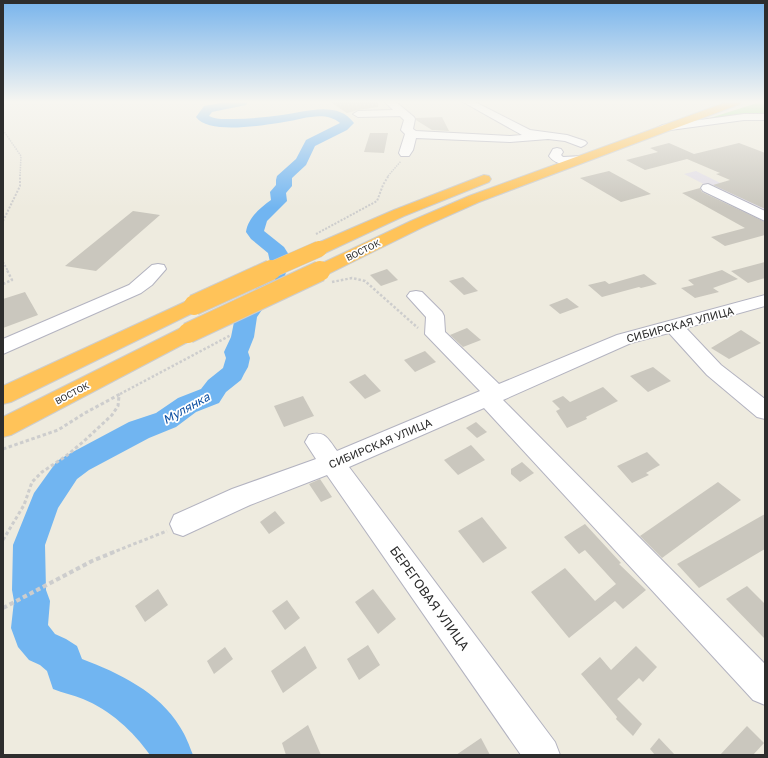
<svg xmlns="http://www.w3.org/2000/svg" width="768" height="758" viewBox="0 0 768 758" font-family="'Golos Text',sans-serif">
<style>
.industrial{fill:#e3dfe7}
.green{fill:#a5e59b}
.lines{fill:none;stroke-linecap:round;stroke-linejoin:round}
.river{fill:#71b5f1;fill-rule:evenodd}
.building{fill:#cac7be}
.minor-casing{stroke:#b3b3c0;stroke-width:2}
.highway-casing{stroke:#cdcdcd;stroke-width:2}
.path-far4{stroke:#cdcdcd;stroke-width:1.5;stroke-dasharray:1.5 1;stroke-linecap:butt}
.path-far3{stroke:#cdcdcd;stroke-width:2;stroke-dasharray:2 1.5;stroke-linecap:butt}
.path-far2{stroke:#cdcdcd;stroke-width:2.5;stroke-dasharray:2.5 2;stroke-linecap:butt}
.path-far1{stroke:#cdcdcd;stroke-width:3;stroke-dasharray:3.5 2.5;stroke-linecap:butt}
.path{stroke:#cdcdcd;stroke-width:4;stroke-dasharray:4.5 3;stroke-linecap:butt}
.minor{fill:#fff;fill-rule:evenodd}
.highway{fill:#ffc359;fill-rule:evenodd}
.highway-bridge-far1-casing{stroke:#cdcdcd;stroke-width:17;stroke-linecap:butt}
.highway-bridge-casing{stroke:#cdcdcd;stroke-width:22;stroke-linecap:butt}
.highway-bridge-far1{stroke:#ffc359;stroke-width:16}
.highway-bridge{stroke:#ffc359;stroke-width:20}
.labels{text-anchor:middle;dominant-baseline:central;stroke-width:3.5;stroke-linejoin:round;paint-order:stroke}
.far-street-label{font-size:9px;fill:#2d2d2d;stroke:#fff}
.street-label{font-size:11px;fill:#2d2d2d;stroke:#fff}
.water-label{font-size:12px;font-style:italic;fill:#0c4fa2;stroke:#fff}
.near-street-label{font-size:13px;fill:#2d2d2d;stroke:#fff}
</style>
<rect width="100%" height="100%" fill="#eeebdf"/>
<!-- industrial -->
<path class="industrial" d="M696,171L765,205V215L684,174Z"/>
<!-- green -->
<path class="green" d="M760,102H765V115L704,120Z"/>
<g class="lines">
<!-- river -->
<path class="river" d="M226,102H248L246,105L212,112L209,116C216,120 226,119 233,119C250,119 266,117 282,115C305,112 338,100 354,123L347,130L315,146L306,165L292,178V186L286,193L287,201L267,221L264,231L284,247L289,255L290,262L284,278L257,317L254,337L248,352L250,358L248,367L244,374L241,380L226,392L219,403L196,412L176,427L149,438L89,470L77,479L58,508L45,545L46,590L50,601L48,625L55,634L66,639L77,646L82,659C119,673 159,692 180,727C186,736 189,745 193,755H150C133,731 110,710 83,699C73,695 63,693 53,689L47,671L40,665L29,660L18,647L11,628L14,601L12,590L13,545L34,493L57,461L69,454L129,422L156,413L178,398L201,389L208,380L223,368L226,358L224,352L231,337L235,317L264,278L270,262L268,253L251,239L246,232C248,218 260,208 271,200L270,192L276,185V180L277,176L296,159L306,140L340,123C325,110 303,119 284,122C265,125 208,135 196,117L204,106Z"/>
</g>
<!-- building -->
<g class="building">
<path d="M330,102H378V107L358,110L347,113Z"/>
<path d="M442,117L449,131L432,130L416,120V118Z"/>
<path d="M370,133H388L384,153L364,152Z"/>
<path d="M669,143L694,154L739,143L765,153V209L713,185L730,180L716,174L720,173L687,159L645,170L626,160L658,152L650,148Z"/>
<path d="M609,171L651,194L621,202L580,178Z"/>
<path d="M700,188L702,192L765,222V235L725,246L711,237L745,228L682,193Z"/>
<path d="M133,211L160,215L96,271L65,266Z"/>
<path d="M765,262V278L748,283L731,271Z"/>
<path d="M387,269L398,280L381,286L370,275Z"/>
<path d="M722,270L738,279L713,288L719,292L695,298L681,288L694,285L688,280Z"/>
<path d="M644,274L657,284L641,288L639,287L602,297L588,285L605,281L609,284Z"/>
<path d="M463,277L478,291L464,295L449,281Z"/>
<path d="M25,292L38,315L3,328V299Z"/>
<path d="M567,298L579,307L560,314L549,305Z"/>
<path d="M467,328L481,340L463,347L450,335Z"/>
<path d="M741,330L761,343L729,359L711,348Z"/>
<path d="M425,351L436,362L415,372L404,360Z"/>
<path d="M653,367L671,381L648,392L630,376Z"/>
<path d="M365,374L381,391L365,399L349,382Z"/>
<path d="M603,387L618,401L586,417L587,419L567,428L556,411L560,409L552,401L563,396L570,402Z"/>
<path d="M303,396L314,416L284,427L274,406Z"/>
<path d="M476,422L487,432L477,438L466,428Z"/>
<path d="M471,445L485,460L458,475L444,460Z"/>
<path d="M647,452L660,465L646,473L649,475L632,483L617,466Z"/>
<path d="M522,462L534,473L520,482L511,474V469Z"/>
<path d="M320,479L332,497L321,502L309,484Z"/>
<path d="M718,482L741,500L662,558L640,536Z"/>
<path d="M275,511L285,523L269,534L260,522Z"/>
<path d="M765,514V549L699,588L677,564Z"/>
<path d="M482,517L507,548L483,563L458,531Z"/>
<path d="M585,524L621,563L619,564L646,590L623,609L615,601L569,638L531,592L565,568L595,601L616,584L585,550L579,554L564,537Z"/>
<path d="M747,586L765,604V639L726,599Z"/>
<path d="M158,589L168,605L145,622L135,606Z"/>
<path d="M373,589L396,619L378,634L355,602Z"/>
<path d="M287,600L300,618L285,630L272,611Z"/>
<path d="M368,645L380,665L359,680L347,659Z"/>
<path d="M305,646L317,668L283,693L271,671Z"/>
<path d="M636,646L657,667L643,682L639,678L617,699L642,724L633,736L616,719L617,717L581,674L600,657L611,670Z"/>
<path d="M225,647L233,659L214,674L207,661Z"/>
<path d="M308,725L321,755H286L282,743Z"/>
<path d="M747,726L764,743L753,755H720Z"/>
<path d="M481,738L490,755H456Z"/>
<path d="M659,738L675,755H655L650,749Z"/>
</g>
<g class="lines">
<defs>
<g id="minor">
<path d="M385,102H396L414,117L415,119L413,129L416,131L510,136L522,135L463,102H475L530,130L567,135L585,141L587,143L585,145L581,147L565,141L548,139L510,142L416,138L413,150L409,156H401L399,153L405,134L401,130L404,120L400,116L358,117L353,114L358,111L393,110Z"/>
<path d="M730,102H741L736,105L731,104Z"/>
<path d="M744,114H765V120H744L663,131L657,128L663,125Z"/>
<path d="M557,148L561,149L563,152L561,155L563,157L583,156L585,159L583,162C572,165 557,167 549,156L553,149Z"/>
<path d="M708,184L765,211V221L703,191L701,188L703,185Z"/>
<path d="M158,264L164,265L166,269L152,285L141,293L3,354V339L129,285L152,265Z"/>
<path d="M416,291L422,292L442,312L444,316L445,332L499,384L617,335L765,295V306L686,328L721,365L765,399V419L757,417L707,375L669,333L631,343L503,400L765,664V705L753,700L484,408L349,467L555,742L560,755H521L327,475L250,505L183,536L174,533L170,524L174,515L232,489L316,459L305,442L309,435C325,430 328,439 337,451L480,391L425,334L426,317L407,296L410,292Z"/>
</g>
<g id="highway">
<path d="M727,102H741L740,104L479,202L423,227L326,275L320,276L314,275L311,271L314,267L411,221L469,196Z"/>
<path d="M484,175L489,176L491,179L489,182L404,216L325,253L319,254L313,253L311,249L313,245L394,210Z"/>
<path d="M194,299L201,301L203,305L201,309L11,402L3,404V386L187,301Z"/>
<path d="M188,327L195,328L198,333L195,338L11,435L3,437V417L181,328Z"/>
</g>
</defs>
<!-- minor casing -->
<use href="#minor" class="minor-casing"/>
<!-- highway casing -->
<use href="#highway" class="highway-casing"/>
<!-- path-far4 -->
<g class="path-far4">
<path d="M3,109L5,102"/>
<path d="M3,130L21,156L20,176"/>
<path d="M388,176L401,161"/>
</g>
<!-- path-far3 -->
<g class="path-far3">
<path d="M3,221L20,186V175"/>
<path d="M316,234L377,201L383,185L389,175"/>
<path d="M3,262L8,271"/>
</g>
<!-- path-far2 -->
<g class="path-far2">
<path d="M332,282L352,278L365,281L418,328"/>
<path d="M3,284L12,280L7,270"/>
<path d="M120,394L231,335"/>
</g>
<!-- path-far1 -->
<g class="path-far1">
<path d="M3,449L58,430L85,413L122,393"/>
<path d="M3,540L24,505L32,482L42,472L66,456L83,442L112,415L118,406L119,396"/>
<path d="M111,553L167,531"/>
</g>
<!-- path -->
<path class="path" d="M3,608L92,561L114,552"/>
<!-- minor -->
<use href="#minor" class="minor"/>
<!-- highway -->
<use href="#highway" class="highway"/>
<defs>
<path id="highway-bridge-far1" d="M269,271L319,249"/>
<g id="highway-bridge">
<path d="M194,305L271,270"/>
<path d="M188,333L320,271"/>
</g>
</defs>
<!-- highway-bridge-far1 casing -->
<use href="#highway-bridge-far1" class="highway-bridge-far1-casing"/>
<!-- highway-bridge casing -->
<use href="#highway-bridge" class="highway-bridge-casing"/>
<!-- highway-bridge-far1 -->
<use href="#highway-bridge-far1" class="highway-bridge-far1"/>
<!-- highway-bridge -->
<use href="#highway-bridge" class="highway-bridge"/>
</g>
<!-- sky -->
<linearGradient id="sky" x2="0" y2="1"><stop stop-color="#78b4ec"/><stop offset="0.49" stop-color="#f7f6f1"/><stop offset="1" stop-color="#f7f6f1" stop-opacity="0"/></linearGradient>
<rect width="768" height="208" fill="url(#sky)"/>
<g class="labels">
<!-- far-street labels -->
<g class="far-street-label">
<text transform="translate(363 250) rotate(-26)">ВОСТОК</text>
<text transform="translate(72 393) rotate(-28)">ВОСТОК</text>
</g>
<!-- street labels -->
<g class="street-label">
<text transform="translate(680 324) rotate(-15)">СИБИРСКАЯ УЛИЦА</text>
<text transform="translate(380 443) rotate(-23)">СИБИРСКАЯ УЛИЦА</text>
</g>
<!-- water labels -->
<g class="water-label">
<text transform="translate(186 408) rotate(-29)">Мулянка</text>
</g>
<!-- near-street labels -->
<g class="near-street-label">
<text transform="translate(430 598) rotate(54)">БЕРЕГОВАЯ УЛИЦА</text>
</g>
</g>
<!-- border -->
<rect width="768" height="758" fill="none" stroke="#2d2d2d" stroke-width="8"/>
</svg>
